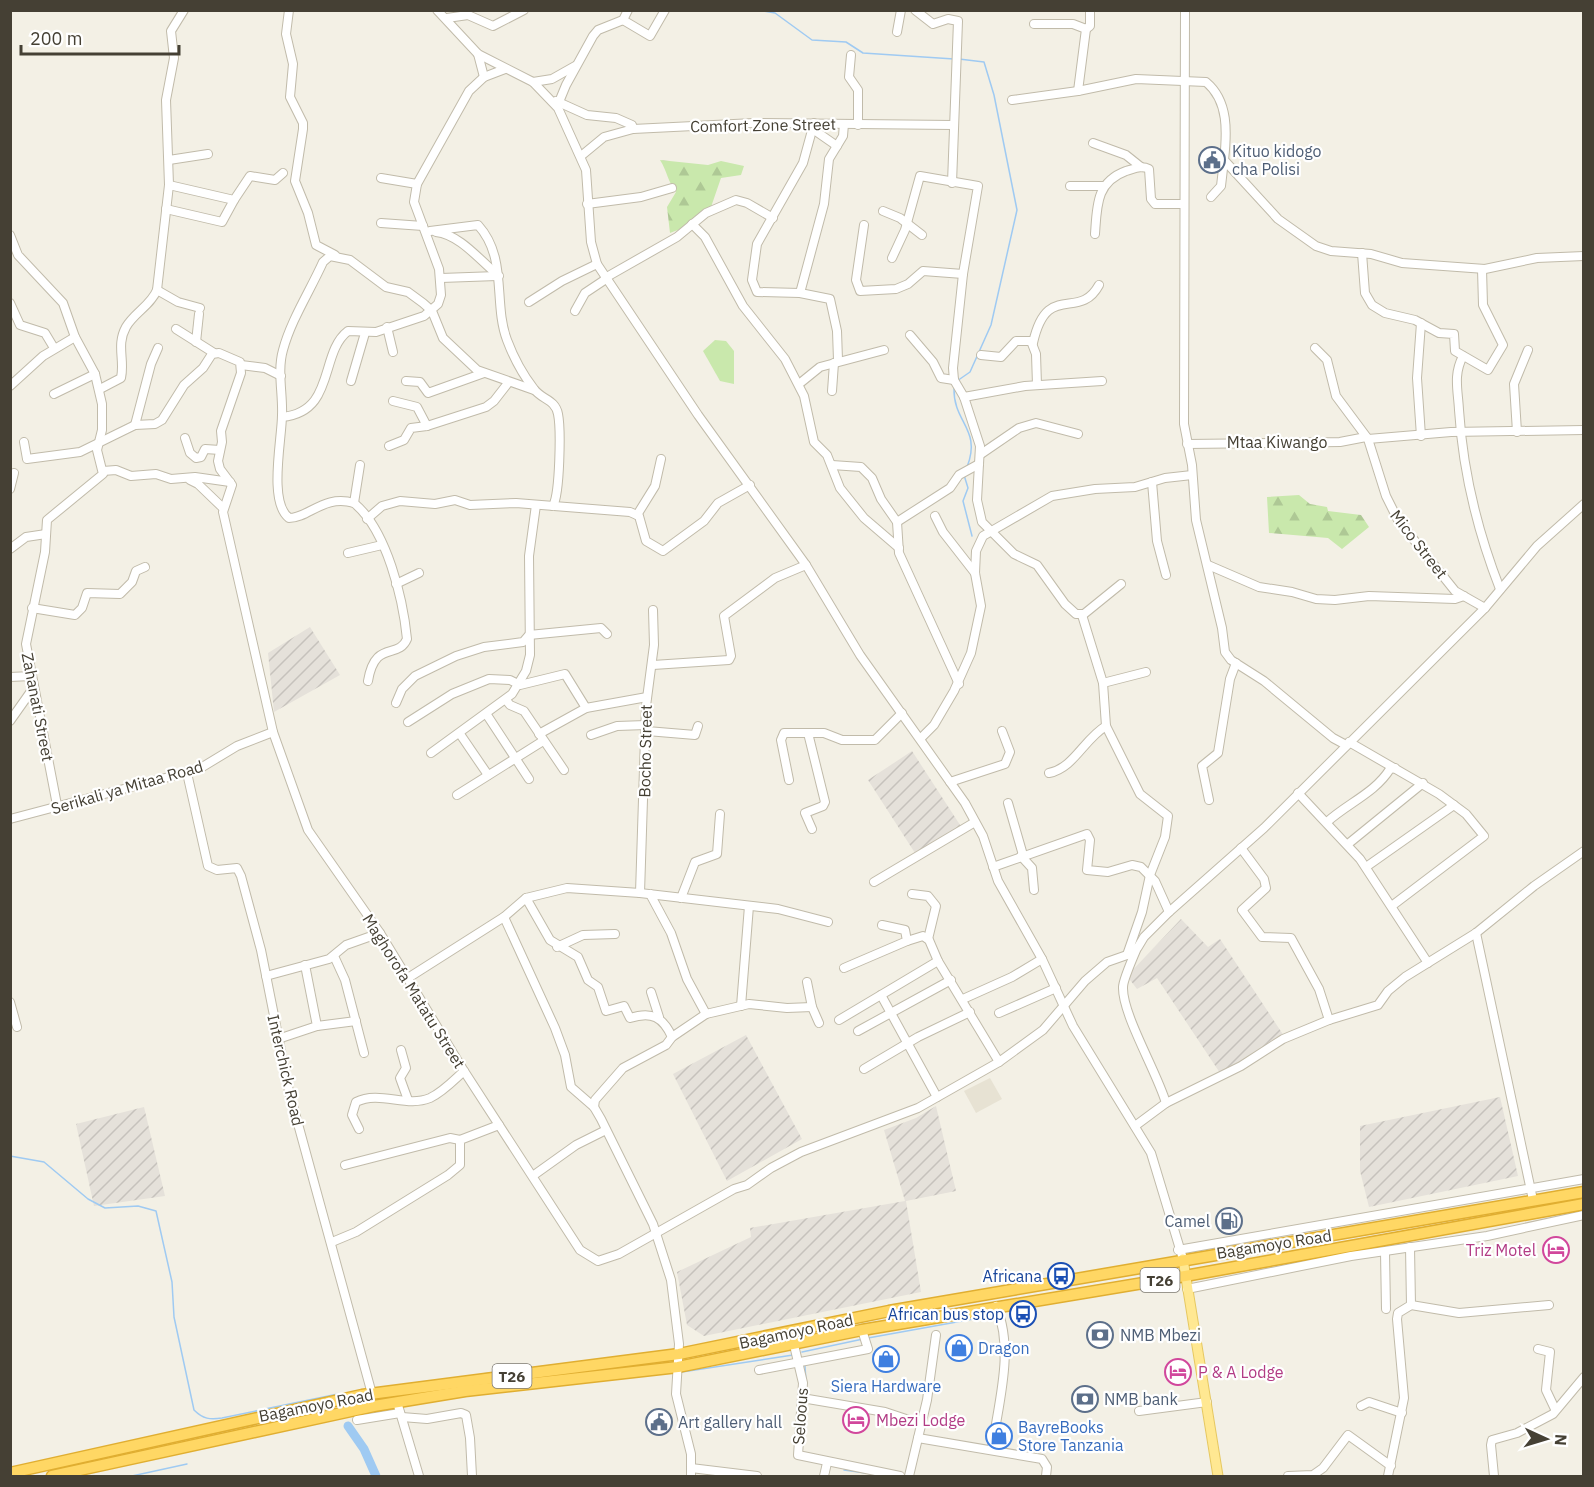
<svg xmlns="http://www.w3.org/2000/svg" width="1594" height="1487" viewBox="0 0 1594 1487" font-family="'IBM Plex Sans',sans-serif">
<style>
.residential{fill:#e7e2d3}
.industrial{fill:url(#industrial-furrows)}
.green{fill:#c9e8ac}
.forest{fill:url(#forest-firs)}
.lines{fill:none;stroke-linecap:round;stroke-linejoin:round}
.stream{stroke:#9fcaf2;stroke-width:1.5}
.river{stroke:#9fcaf2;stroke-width:9}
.minor-casing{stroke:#c1bbaa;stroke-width:10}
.major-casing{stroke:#e6c860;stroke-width:11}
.highway-casing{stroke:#e0ae31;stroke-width:13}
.minor{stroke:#fff;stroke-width:8}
.major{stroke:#ffe892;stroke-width:9}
.highway{stroke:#ffd764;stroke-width:10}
.labels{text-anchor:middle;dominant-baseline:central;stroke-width:4.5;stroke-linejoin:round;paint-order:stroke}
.shield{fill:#fff;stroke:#7d7971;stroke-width:1.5}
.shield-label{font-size:15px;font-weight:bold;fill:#454034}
.street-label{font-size:16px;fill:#454034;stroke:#fff}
.service-label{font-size:16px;fill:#4e5e75;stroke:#fff;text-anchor:start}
.hotel-label{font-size:16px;fill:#b23c85;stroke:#fff;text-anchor:start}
.transit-label{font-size:16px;fill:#164399;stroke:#fff;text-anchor:end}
.shop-label{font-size:16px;fill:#366cbe;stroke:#fff;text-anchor:start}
</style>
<defs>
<pattern id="industrial-furrows" width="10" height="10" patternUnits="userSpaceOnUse" patternTransform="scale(1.5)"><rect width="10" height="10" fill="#e5e1da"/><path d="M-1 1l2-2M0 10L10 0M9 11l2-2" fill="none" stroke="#c6c2bc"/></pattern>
<pattern id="forest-firs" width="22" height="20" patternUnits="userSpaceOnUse" patternTransform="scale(1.5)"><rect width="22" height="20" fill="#c9e8ac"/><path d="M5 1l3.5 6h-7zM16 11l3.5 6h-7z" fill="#aec895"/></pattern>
</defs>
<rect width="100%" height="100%" fill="#f3f0e5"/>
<!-- residential -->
<path class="residential" d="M990,1078L1002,1099L976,1113L964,1091Z"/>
<!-- industrial -->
<g class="industrial">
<path d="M310,627L340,675L274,712L268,653Z"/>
<path d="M912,751L962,828L915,853L868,780Z"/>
<path d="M1181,919L1208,947L1220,939L1284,1036L1221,1072L1222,1076L1157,978L1137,989L1127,976Z"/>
<path d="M746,1035L802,1139L727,1181L673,1074Z"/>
<path d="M1500,1097L1518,1176L1369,1207L1360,1171V1126Z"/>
<path d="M936,1106L956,1191L906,1201L921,1292L704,1336L687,1325L677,1272L751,1237L750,1228L905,1201L884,1130L916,1118Z"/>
<path d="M144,1107L165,1196L94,1206L76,1124Z"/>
</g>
<!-- green -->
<path class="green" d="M715,340L726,341L734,351V384L720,381L703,351Z"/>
<!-- forest -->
<g class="forest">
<path d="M660,160L708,165L721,161L744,166L741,175L721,178L711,207L683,228L670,233L667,207L676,192C668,182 667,171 660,160Z"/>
<path d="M1299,495L1310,504L1327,507L1328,511L1361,515L1369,527L1342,549L1328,538L1269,533L1267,497Z"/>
</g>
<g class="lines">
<!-- stream -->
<g class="stream">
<path d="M758,10L775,13L812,40L846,42L863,53L954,59"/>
<path d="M957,381L970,372L991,325L1017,210L994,95L984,62L959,59"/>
<path d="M954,388C953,423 982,429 967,467"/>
<path d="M964,475L968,488L963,501L972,536"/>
<path d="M10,1156L44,1162L88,1199L105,1208L138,1206L156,1211L172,1282L174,1317L194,1410C203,1419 210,1420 222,1418L338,1394"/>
<path d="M868,1338L990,1316"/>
<path d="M802,1352L863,1339"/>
<path d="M805,1366L806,1382"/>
<path d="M682,1372L793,1355"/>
<path d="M482,1374L569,1363"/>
<path d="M844,1470L873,1474"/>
<path d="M132,1476L187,1464"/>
</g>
<!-- river -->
<path class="river" d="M348,1426L364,1449L376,1476"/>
<defs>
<g id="minor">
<path d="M289,10L286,34L293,64L290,97L303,123V129L295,181L308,213L316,245L335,255"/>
<path d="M437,10L478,54L533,82L558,108L586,170L591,242L597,264L698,415L806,565L860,655L965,803L983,836L998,881L1042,959L1073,1026L1151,1153L1183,1259"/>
<path d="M915,10L933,24L948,19L958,21L952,183"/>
<path d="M1185,10L1184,424L1192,465L1196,520L1222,628L1225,652L1231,660L1264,681L1333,738L1346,745"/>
<path d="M447,18L468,15L493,26L524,10"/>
<path d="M623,20L650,36L665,10"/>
<path d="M1034,24H1073L1086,29L1078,91"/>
<path d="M1086,29L1090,26V10"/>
<path d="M897,32L901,10"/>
<path d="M478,54L484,77"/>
<path d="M851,55L849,77L858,90V125"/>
<path d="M533,82L552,79L575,66"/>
<path d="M1012,100L1078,91L1136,79L1206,82C1229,101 1227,133 1224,160L1278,219L1316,246L1331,251L1371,254L1402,263L1485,269L1537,258L1584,256"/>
<path d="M556,101L587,115L616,118L632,125L633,129"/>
<path d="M559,102L566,85L593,36L598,30L623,20L628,10"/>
<path d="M814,123L803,163L757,244L752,280L757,292L800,293L830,299L837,331L838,360"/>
<path d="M814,130L837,146"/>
<path d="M1093,143L1126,155L1141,167"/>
<path d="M581,156L604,137L633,129L754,123L953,125"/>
<path d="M169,160L208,154"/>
<path d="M381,178L417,184"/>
<path d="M169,185L234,200L250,176L275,180L283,173"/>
<path d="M1070,186H1103"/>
<path d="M1211,197L1221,186L1224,160"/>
<path d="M587,204L641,197L672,188"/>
<path d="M166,209L222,222L234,200"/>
<path d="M883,211L900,218L922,235"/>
<path d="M381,223L423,226"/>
<path d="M692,224L705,237L743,306L785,359L804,396L814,442L827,455L840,488L864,518L899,548"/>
<path d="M864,225L856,280L860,291L896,289L908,284L923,271L963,274"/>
<path d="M430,231L478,225C508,258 493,303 507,340C513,356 523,375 534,389C542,400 555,399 558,414C561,429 560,493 553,506"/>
<path d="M436,232C461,235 480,261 499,276"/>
<path d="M1095,234C1097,206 1096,182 1126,171C1134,169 1141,165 1149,169L1151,199L1155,204H1182"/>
<path d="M10,235L18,255L63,303L75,337L95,374L102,404V430L97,450L103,474L47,520L45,552L26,644L57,805"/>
<path d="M1362,253L1365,293L1372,305L1385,313L1415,320L1439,333L1454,334L1455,351L1488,370L1503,345L1483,305L1482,269"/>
<path d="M892,258L905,230L920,176L978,186L963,274L953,368L954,380L964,397L980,446L977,500L982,522L1014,554L1037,565L1065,604L1076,614H1084L1121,584"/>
<path d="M441,278L497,276"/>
<path d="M605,278L677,237L706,213L736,200L747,203L773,218"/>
<path d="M157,290L178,302L200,308"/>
<path d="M800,293L824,204L829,159L843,136L844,124"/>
<path d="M529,302L562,281L597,264"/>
<path d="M10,303L20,325L45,333L54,348"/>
<path d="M575,311L585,293L606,279"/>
<path d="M1421,323L1417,378L1421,436"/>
<path d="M387,327L393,352"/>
<path d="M176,329L214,353"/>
<path d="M910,335L933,362L941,378L954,380"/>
<path d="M196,342L199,314"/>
<path d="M1033,343C1047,280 1079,322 1099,285"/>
<path d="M1315,348L1327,360L1336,396L1368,439L1386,496L1398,520L1455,591L1485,608"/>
<path d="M981,355L1001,357L1016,341H1031L1036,354L1037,385"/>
<path d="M1463,356C1453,375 1458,390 1459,410C1463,473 1477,530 1500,589"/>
<path d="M241,365L265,368L281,376"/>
<path d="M351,381L365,333"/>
<path d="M406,381L420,382L428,393L484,373"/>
<path d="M799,384L820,367L884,350"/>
<path d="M10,386L43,356L75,337"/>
<path d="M100,389L121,378C125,360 116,345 126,327C134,313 151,305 157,290L169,185L166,100L174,58L171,31L184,10"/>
<path d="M832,391L834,363"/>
<path d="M54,394L95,374"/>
<path d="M964,397L1025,386L1102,381"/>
<path d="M393,401L417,407L427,426"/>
<path d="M282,417C336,412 319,353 348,331L376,332L424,316L438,304L441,295L439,269L414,202L417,184L469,91L484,77L505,69"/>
<path d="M135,425L151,364L158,348"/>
<path d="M1517,432L1514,384L1528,350"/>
<path d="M185,438L190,453L196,458L201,457L205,449L220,450"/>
<path d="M1368,439L1451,432L1584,430"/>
<path d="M24,442L27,459L80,452L135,425L155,424L162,420L184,385L203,368L212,354L219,353L240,362L241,373L221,431L222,442L218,461L220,469L232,485L223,512L273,732L308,830L380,933L464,1071L580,1250L598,1261L619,1254L734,1189L747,1185L771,1168L801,1152L918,1108L999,1062L1043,1030L1085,981L1107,962L1127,955L1138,947L1144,937L1169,912L1264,828L1485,608L1537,546L1584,504"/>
<path d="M1187,444L1340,442L1366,437"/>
<path d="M389,446L404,440L411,428L427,426L486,407L494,401L508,383"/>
<path d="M981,454L1019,428L1036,423L1078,434"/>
<path d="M832,465L861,467L872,478L881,499L897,522L899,553L959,684"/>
<path d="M103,471L116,470L131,476L156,474L171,479L195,477L230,482"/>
<path d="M190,480L198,484L222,507"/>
<path d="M1152,482L1157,541L1166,575"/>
<path d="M10,489L14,473"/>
<path d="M354,503L360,465"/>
<path d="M637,515L655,486L661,459"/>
<path d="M935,516L943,532L975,573"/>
<path d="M367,519L382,506L400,501L435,504L455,500L470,505L516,503L630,512L639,516L646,541L663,551L704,521L718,503L750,485"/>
<path d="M897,522L950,488L959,475L979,464"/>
<path d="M10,549L26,537L46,534"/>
<path d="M348,553L382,545"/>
<path d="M1208,565L1259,587L1292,592L1316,599L1335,600L1369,596L1455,599L1464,596"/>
<path d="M396,584L419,573"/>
<path d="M32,608L75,615L82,608L87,593L120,594L132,582L136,571L145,567"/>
<path d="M1082,615L1103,683L1106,726L1140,794L1168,816L1165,837L1150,875L1142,912L1127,955"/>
<path d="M653,665L729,660L731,656L724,616L775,578L806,565"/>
<path d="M10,677L31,676"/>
<path d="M368,681C375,639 398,660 407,639C403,599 387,530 354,503C324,494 309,518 289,518C268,502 282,439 282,415C283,394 277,371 283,350C291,320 310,291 323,262L330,256L350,260L386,287L408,292L423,303L432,311L443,338L477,370L534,390"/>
<path d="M1103,683L1146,672"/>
<path d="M506,700L510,705L524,711L564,770"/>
<path d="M396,703L402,689L415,676L456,656L484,647L523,642L529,635L601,628L607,634"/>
<path d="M487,715L529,779"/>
<path d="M10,721L34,687"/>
<path d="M408,722L452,694L489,679L510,680L520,685L565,674L586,708"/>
<path d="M647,731L695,735L698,726"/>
<path d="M808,733L825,802L823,806L805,813L812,829"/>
<path d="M460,734L488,775"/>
<path d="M539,734L586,708L647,697"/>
<path d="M591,735L617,726L646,725"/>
<path d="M921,738L934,725L954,691L971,653L981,606L975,573L976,551L983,536L1052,496L1095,489L1135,487L1165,478L1192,475"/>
<path d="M1349,742L1439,794L1466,814L1484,836L1393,905"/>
<path d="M431,753L512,694L526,671L530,655L529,556L536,505"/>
<path d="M187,773L208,866L217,870L237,868L241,876L261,950L289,1091L372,1394"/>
<path d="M1049,773C1074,768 1084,739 1106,726"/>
<path d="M789,780L781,740L784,733H824L842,740H875L902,713"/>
<path d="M950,782L1005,764L1010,752L1002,731"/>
<path d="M1298,793L1360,859L1428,963"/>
<path d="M457,795L543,741"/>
<path d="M1209,800L1202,766L1218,753L1230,679L1236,663"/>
<path d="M1008,803L1023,855"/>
<path d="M10,819L199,769L237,746L273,732"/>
<path d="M1327,822C1348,803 1375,793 1390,769L1395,768"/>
<path d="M1348,844L1423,783"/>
<path d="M1241,848L1264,879L1266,888L1242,910L1262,937L1291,938L1319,989L1329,1020"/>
<path d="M1021,856L1032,868L1034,890"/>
<path d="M993,867L1087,834L1090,840L1087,870L1108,872L1132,865L1141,867L1155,881L1169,912"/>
<path d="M1366,867L1454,805"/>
<path d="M874,882L975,822"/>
<path d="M640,893L646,706L654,645L653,610"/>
<path d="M650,894L671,933L687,979L706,1014"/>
<path d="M912,894L928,896L936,906L928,939"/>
<path d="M526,898L550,940L578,957L588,980L598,987L606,1011L624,1006L630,1018C652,1011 663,1017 672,1037"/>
<path d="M681,898L695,862L717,854L720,814"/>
<path d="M504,917L555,1028L565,1055L571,1087L594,1107L601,1119L653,1224L671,1280L679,1344L676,1394L691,1454V1476"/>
<path d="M1476,933L1533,1200"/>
<path d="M907,941L923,936L929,940L938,961L999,1062"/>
<path d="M557,947L583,935L615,934"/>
<path d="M1137,948C1134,955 1123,980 1123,987C1122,1014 1157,1072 1166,1103"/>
<path d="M334,956L345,980L364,1053"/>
<path d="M844,968L907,941L905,930L882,925"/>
<path d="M266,976L329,959L346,945L380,933"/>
<path d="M408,978L504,917L526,898L567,888L640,893L778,909L828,922"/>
<path d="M807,982L812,1007L819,1023"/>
<path d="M651,992L659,1017"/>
<path d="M881,995L937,1097"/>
<path d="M963,999L1012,977L1042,959"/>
<path d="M10,1002L17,1027"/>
<path d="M741,1006L749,906"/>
<path d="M999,1013L1056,988"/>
<path d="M839,1020L938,961"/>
<path d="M317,1026L356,1021"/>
<path d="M858,1031L951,980"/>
<path d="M278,1039L317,1026L305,965"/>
<path d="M401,1050L406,1068L400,1078L408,1100"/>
<path d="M864,1069L918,1037L970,1012"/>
<path d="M594,1107L595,1100L623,1068L666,1045L672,1037L706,1014L749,1004L787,1008L812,1007"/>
<path d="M1135,1126L1166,1103L1241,1066L1283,1039L1329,1020L1378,1005L1388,991L1405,977L1476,933L1534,886L1584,851"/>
<path d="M359,1129L352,1115L356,1102C380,1090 406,1108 430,1098C443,1092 454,1080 464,1071"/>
<path d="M345,1165L450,1138L460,1140"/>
<path d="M534,1175L576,1145L606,1130"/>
<path d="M332,1242L356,1232L448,1175L460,1165V1140L499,1125"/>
<path d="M1178,1250L1584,1179"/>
<path d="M1385,1252L1386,1309"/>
<path d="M1187,1289L1351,1256L1487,1236L1584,1215"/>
<path d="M1411,1305L1459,1313L1549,1305"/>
<path d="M794,1345L803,1383L798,1455L900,1476"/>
<path d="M1538,1349L1550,1352L1546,1390L1555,1409"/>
<path d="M759,1370L868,1349L862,1330"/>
<path d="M802,1398L885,1412L921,1424"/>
<path d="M397,1402L419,1476"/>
<path d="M1361,1406L1369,1402L1402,1413"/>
<path d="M1139,1411L1207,1402"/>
<path d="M402,1417L427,1419L461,1413L466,1415L470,1438L472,1476"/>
<path d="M357,1420L400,1413"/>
<path d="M918,1438L1042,1459L1047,1467L1046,1476"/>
<path d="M992,1449C998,1403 1015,1350 996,1306"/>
<path d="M691,1468L757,1476"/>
<path d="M824,1476L827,1463"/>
<path d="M909,1476L927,1400L936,1335"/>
<path d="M1288,1476L1313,1475L1323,1468L1348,1435L1391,1466"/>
<path d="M1388,1476L1404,1398L1397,1319L1398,1313L1411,1305L1410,1247"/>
<path d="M1494,1476L1491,1445L1492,1440L1517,1433L1553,1414L1584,1377"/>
</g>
<path id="major" d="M1183,1259L1218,1476"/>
<g id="highway">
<path d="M10,1473L362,1395L679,1354L889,1311L1584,1192"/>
<path d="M52,1476L374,1406L465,1391L678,1367L862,1330L1185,1276L1584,1204"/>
</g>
</defs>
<!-- minor casing -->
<use href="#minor" class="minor-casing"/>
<!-- major casing -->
<use href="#major" class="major-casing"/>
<!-- highway casing -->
<use href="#highway" class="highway-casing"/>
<!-- minor -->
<use href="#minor" class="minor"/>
<!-- major -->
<use href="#major" class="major"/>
<!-- highway -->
<use href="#highway" class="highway"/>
</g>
<!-- icons -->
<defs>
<symbol id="civic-ring" viewBox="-11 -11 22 22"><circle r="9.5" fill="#fff" stroke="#5c6f8a" stroke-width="1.5"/><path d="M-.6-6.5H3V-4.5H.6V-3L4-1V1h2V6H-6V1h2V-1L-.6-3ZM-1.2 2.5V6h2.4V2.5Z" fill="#5c6f8a"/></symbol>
<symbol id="fuel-ring" viewBox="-11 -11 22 22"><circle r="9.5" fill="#fff" stroke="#5c6f8a" stroke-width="1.5"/><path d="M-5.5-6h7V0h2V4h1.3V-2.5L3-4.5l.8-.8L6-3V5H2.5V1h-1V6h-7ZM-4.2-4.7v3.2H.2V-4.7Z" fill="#5c6f8a"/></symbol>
<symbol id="hotel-ring" viewBox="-11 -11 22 22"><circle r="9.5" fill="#fff" stroke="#d1479c" stroke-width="1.5"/><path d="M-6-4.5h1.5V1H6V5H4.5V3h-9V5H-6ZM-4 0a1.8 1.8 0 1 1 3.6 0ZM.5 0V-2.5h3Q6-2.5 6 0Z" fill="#d1479c"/></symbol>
<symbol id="bus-ring" viewBox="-11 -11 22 22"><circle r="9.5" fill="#fff" stroke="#1a4fb4" stroke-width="1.5"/><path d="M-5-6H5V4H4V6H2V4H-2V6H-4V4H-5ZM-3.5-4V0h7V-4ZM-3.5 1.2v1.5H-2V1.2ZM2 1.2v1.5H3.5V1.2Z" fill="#1a4fb4"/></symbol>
<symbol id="bank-ring" viewBox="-11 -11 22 22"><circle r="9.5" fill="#fff" stroke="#5c6f8a" stroke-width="1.5"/><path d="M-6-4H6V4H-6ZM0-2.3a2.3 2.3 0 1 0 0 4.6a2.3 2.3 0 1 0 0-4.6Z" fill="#5c6f8a"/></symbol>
<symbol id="shop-ring" viewBox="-11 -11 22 22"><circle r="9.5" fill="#fff" stroke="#3f7fe0" stroke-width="1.5"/><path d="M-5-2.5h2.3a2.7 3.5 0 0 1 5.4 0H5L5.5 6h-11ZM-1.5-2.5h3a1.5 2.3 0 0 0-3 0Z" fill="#3f7fe0"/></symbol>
</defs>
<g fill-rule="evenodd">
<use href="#civic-ring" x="1197" y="145" width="30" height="30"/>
<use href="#fuel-ring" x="1214" y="1206" width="30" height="30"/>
<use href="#hotel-ring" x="1541" y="1235" width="30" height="30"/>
<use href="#bus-ring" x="1046" y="1261" width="30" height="30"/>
<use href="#bus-ring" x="1008" y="1299" width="30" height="30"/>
<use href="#bank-ring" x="1085" y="1320" width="30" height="30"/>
<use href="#shop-ring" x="944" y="1333" width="30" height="30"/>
<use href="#shop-ring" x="871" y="1344" width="30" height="30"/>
<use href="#hotel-ring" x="1163" y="1357" width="30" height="30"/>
<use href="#bank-ring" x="1070" y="1384" width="30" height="30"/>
<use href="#hotel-ring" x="841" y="1405" width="30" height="30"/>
<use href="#civic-ring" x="644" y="1407" width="30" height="30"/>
<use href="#shop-ring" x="984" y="1421" width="30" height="30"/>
</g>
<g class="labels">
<!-- shield labels -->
<g class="shield">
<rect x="1140.5" y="1268" width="39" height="24" rx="4.5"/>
<rect x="492.5" y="1364" width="39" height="24" rx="4.5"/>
</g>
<g class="shield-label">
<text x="1160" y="1280">T26</text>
<text x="512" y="1376">T26</text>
</g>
<!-- street labels -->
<g class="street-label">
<text transform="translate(763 125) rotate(-1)">Comfort Zone Street</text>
<text x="1277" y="442">Mtaa Kiwango</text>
<text transform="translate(1419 544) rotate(52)">Mico Street</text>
<text transform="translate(38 707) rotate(79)">Zahanati Street</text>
<text transform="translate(645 751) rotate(-89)">Bocho Street</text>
<text transform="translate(127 787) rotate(-16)">Serikali ya Mitaa Road</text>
<text transform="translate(414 991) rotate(58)">Maghorofa Matatu Street</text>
<text transform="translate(286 1070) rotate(77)">Interchick Road</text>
<text transform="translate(1274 1244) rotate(-9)">Bagamoyo Road</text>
<text transform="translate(796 1331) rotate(-12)">Bagamoyo Road</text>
<text transform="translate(316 1405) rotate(-11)">Bagamoyo Road</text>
<text transform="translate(800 1416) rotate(-86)">Seloous</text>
</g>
<!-- service labels -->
<g class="service-label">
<text x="1232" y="151">Kituo kidogo<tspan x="1232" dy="18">cha Polisi</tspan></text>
<text x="1210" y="1221" text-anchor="end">Camel</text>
<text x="1120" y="1335">NMB Mbezi</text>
<text x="1104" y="1399">NMB bank</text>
<text x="678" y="1422">Art gallery hall</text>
</g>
<!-- hotel labels -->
<g class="hotel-label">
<text x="1536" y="1250" text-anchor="end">Triz Motel</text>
<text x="1198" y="1372">P &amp; A Lodge</text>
<text x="876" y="1420">Mbezi Lodge</text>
</g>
<!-- transit labels -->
<g class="transit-label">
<text x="1042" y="1276">Africana</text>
<text x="1004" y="1314">African bus stop</text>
</g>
<!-- shop labels -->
<g class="shop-label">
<text x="978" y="1348">Dragon</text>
<text x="886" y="1386" text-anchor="middle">Siera Hardware</text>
<text x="1018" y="1427">BayreBooks<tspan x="1018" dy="18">Store Tanzania</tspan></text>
</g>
</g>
<!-- border -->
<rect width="1594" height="1487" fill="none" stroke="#454034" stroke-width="24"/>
<!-- north arrow -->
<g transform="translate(1546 1439) rotate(94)" stroke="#ffffff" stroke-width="4.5" paint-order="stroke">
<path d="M0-4.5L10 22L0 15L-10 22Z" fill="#454034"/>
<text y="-9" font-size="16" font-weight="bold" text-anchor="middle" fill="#454034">N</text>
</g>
<!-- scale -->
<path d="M21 45v9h158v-9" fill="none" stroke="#454034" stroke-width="3"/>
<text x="30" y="45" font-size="18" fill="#454034" stroke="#ffffff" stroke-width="4.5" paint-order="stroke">200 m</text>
</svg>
